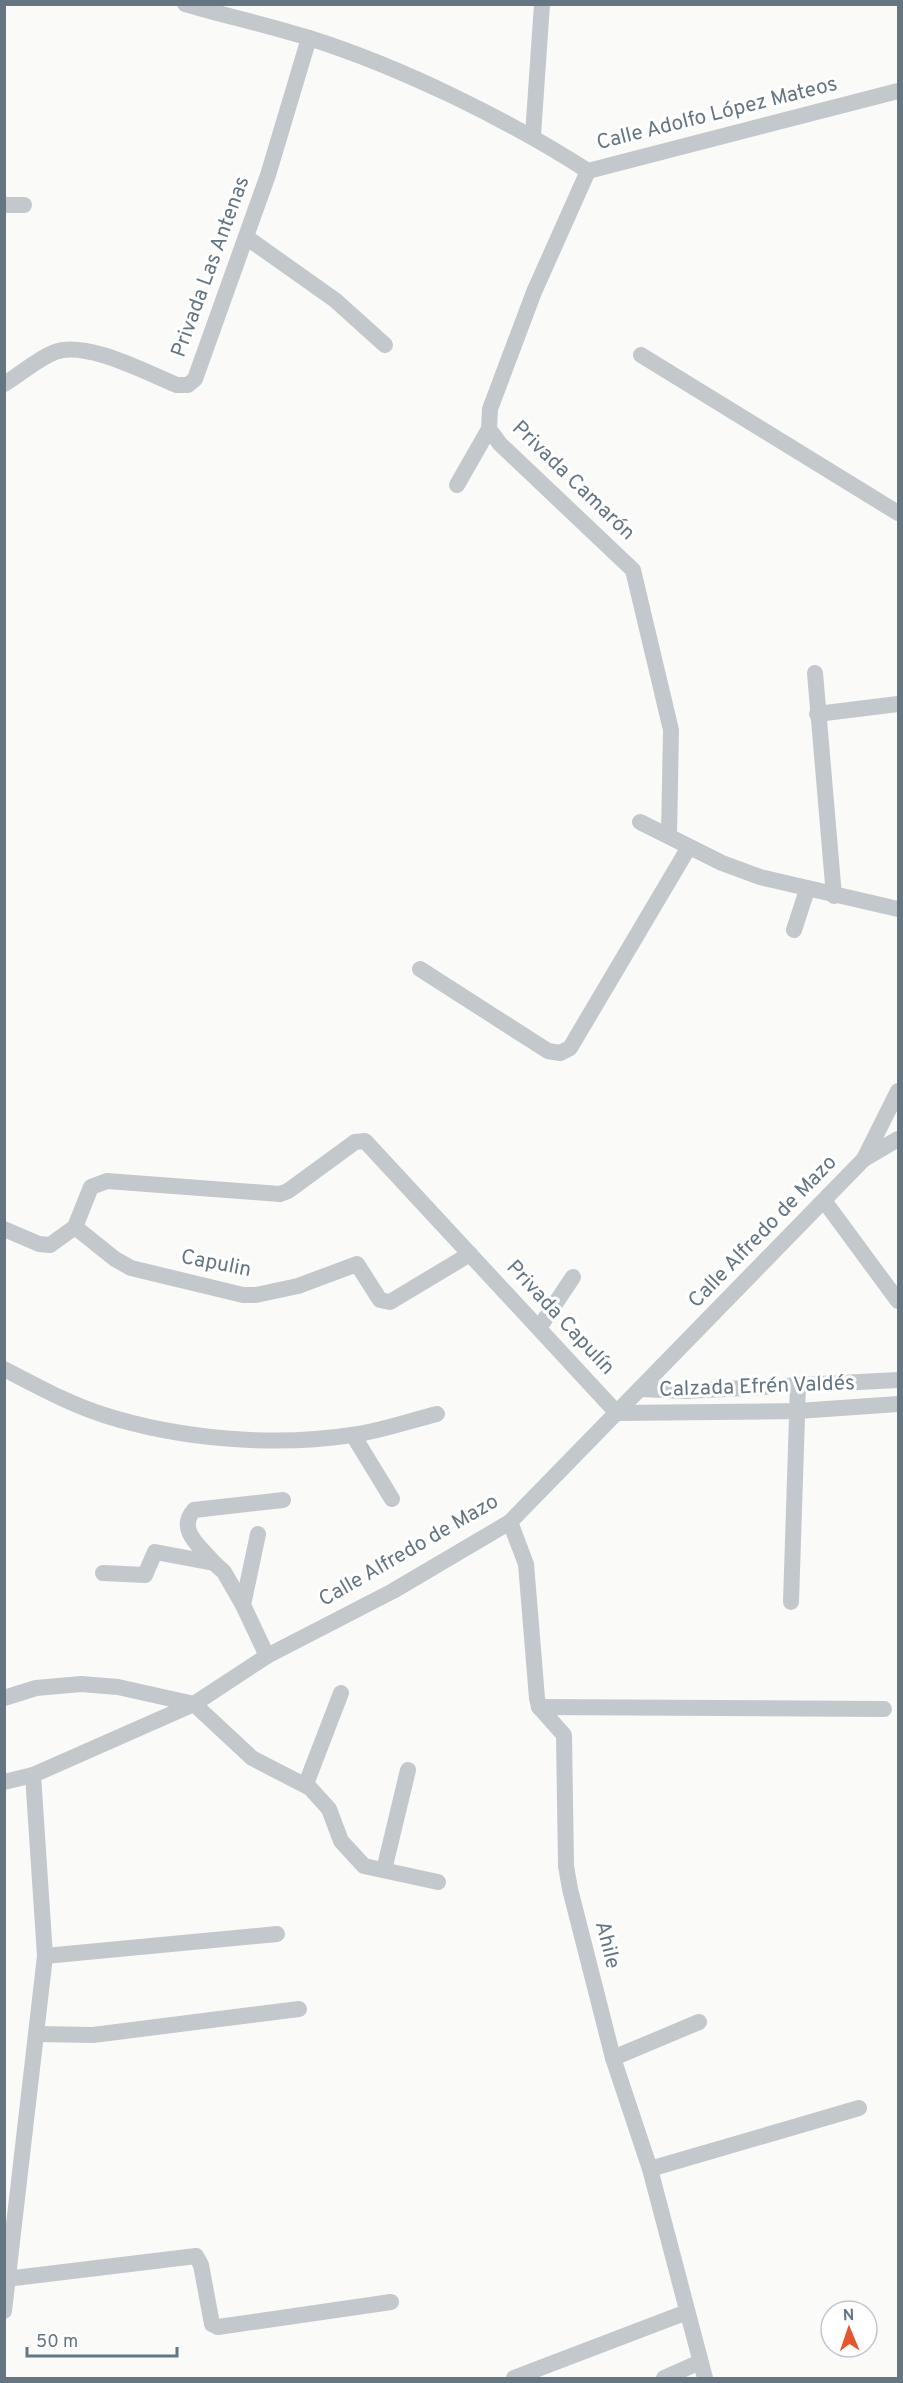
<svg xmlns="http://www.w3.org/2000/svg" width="903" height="2383" viewBox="0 0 903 2383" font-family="Overpass,sans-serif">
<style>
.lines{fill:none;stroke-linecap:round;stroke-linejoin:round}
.street{stroke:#c3c8cc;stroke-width:16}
.labels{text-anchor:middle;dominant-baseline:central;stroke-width:6;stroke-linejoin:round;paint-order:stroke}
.street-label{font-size:21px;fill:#657683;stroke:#fff}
</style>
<rect width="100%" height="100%" fill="#fafaf8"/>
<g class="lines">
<!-- street -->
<g class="street">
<path d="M185,4C226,16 268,25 309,38C401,67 507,119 588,171L898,91"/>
<path d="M533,135L542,4"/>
<path d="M588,171L534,292L490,409L489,429L500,444L633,570L671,730L669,836"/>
<path d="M4,205H24"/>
<path d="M246,237L335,300L385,345"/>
<path d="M641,355L898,513"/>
<path d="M4,384C21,374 37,359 55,352C86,340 147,373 177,385H188L195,379L268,175L309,38"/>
<path d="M457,485L489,429"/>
<path d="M815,673L834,896"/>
<path d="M817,714L898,704"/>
<path d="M640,822L722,863L760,877L898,909"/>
<path d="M794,930L807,890"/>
<path d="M420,969L548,1051L560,1053L570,1048L689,847"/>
<path d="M864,1159L898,1091"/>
<path d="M825,1202L898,1301"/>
<path d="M75,1227L115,1259L131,1268L243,1295H256L298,1286L357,1264L380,1300L390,1302L470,1254"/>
<path d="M4,1229L39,1244L50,1245L75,1227L91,1187L107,1181L280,1194L288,1191L355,1142L365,1141L617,1413"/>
<path d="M539,1328L573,1277"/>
<path d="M4,1369C37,1386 69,1404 104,1415C179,1439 274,1447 352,1435C381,1431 409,1421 437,1414"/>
<path d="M640,1389L685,1391L898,1380"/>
<path d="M617,1413L798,1411L898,1404"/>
<path d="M353,1435L392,1499"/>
<path d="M510,1522L526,1564L537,1698L539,1707L564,1735L566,1866L570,1889L613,2058L650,2169L705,2378"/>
<path d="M258,1534L243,1605L267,1656"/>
<path d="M214,1563C201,1547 176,1530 194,1510L283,1500"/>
<path d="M103,1573L145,1575L155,1552L214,1563L224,1572L243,1605"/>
<path d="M791,1602L798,1386"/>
<path d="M4,1698L36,1688L81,1684L118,1687L194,1704L252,1758L310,1788L329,1809L341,1841L364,1866L438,1882"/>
<path d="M539,1707L884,1709"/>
<path d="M4,1782L33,1775L194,1704L267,1656L393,1591L510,1522L864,1159L898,1139"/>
<path d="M306,1784L341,1693"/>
<path d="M384,1870L408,1770"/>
<path d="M45,1956L277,1934"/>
<path d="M37,2034L93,2035L299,2009"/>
<path d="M613,2058L699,2022"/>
<path d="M650,2169L859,2108"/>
<path d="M6,2279L196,2256L201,2265L212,2324L218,2327L391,2302"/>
<path d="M4,2311L45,1956L33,1775"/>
<path d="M514,2378L687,2312"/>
<path d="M664,2378L700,2362"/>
</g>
</g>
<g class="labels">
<!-- street labels -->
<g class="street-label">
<text transform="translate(717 114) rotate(-14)">Calle Adolfo López Mateos</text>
<text transform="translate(211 267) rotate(-70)">Privada Las Antenas</text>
<text transform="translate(573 481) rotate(44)">Privada Camarón</text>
<text transform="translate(763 1232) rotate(-46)">Calle Alfredo de Mazo</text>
<text transform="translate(216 1264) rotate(11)">Capulin</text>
<text transform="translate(560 1318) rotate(47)">Privada Capulín</text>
<text transform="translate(757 1387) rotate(-2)">Calzada Efrén Valdés</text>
<text transform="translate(409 1551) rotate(-30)">Calle Alfredo de Mazo</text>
<text transform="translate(607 1945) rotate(76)">Ahile</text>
</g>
</g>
<!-- border -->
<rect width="903" height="2383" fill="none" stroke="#657683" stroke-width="12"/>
<!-- north arrow -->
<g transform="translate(849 2329) rotate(358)"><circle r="28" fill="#ffffff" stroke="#c1c8cd" stroke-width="1.5"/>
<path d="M0-4.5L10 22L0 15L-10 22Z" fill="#e4572e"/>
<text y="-9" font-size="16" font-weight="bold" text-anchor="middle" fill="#657683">N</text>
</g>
<!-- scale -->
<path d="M27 2347v9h150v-9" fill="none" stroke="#657683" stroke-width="3"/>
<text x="36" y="2347" font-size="18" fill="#657683" stroke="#ffffff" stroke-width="4.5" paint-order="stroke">50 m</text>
</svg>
